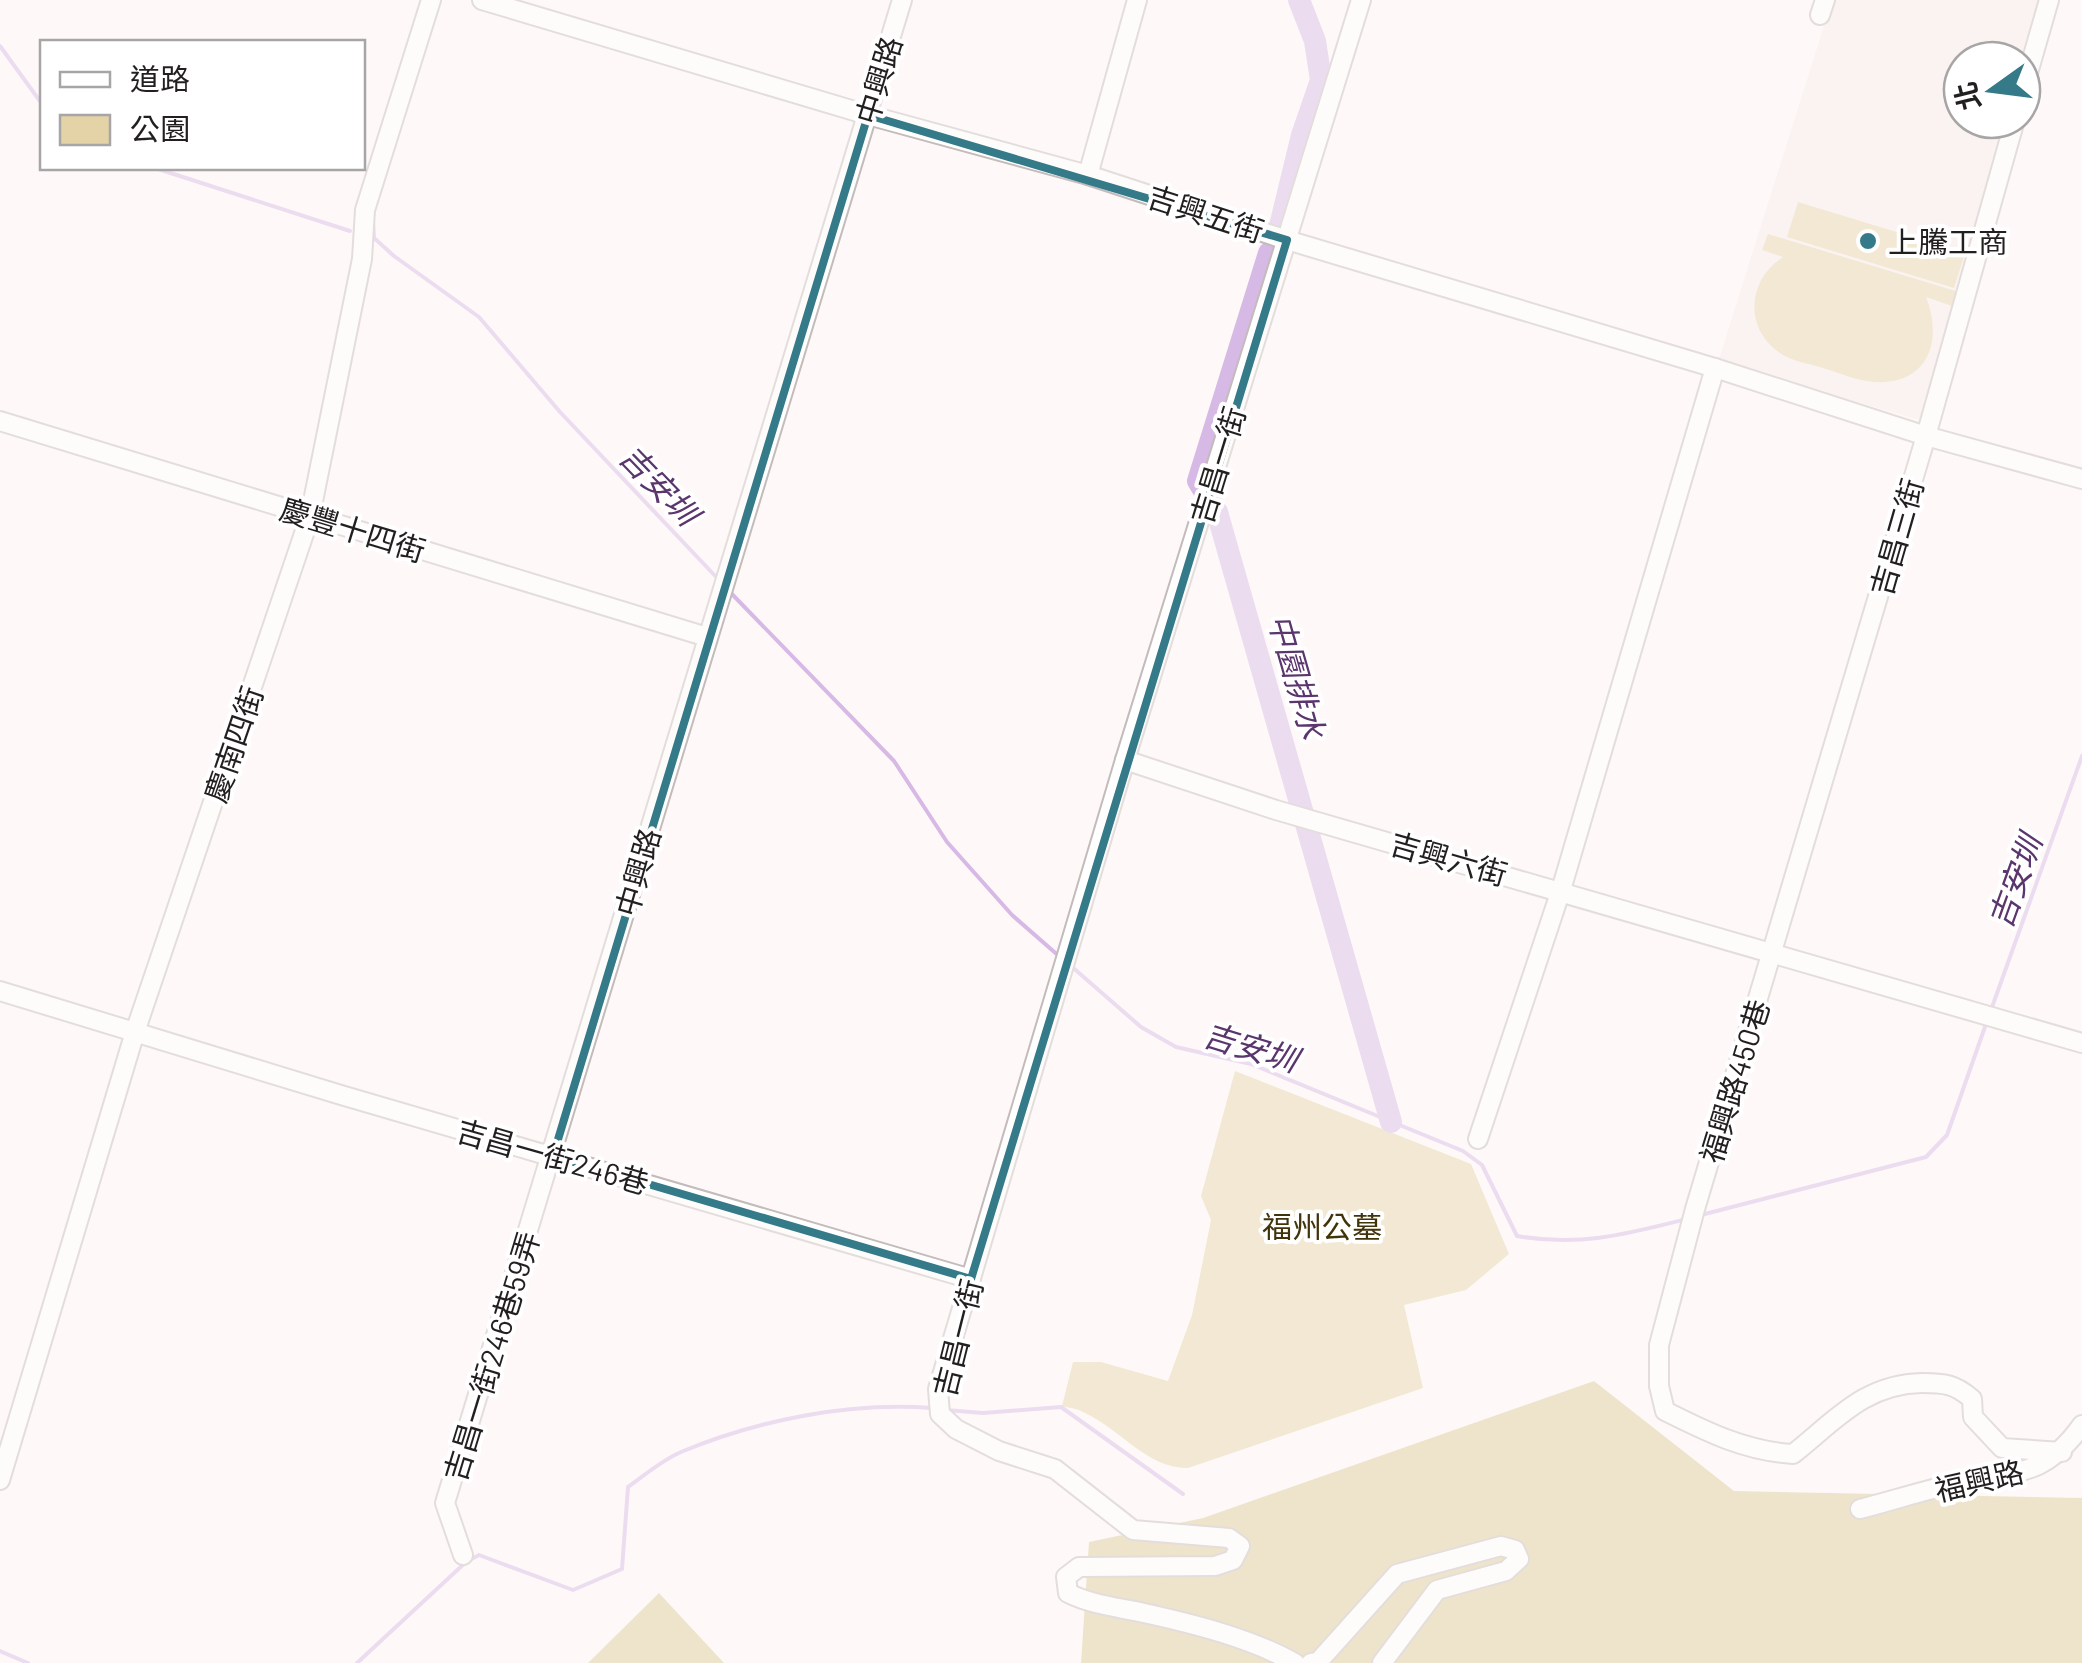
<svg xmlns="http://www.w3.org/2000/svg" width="2082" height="1663" viewBox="0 0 2082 1663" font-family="Barlow,'Noto Sans TC',sans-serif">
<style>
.built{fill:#f9ebea}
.green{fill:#e4d3a6}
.forest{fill:#dcca97}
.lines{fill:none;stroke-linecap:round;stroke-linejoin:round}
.stream{stroke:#d7b9e5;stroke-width:4}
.river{stroke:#d7b9e5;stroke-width:22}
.minor-casing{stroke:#c4bbbb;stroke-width:22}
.minor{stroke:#fff;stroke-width:18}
.marked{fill:none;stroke:#357a88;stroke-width:8;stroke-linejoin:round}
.poi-dot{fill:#357a88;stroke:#fff;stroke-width:4}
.labels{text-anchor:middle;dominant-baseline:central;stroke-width:8;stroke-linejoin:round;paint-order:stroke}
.street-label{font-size:30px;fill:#221f1f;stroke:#fff}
.poi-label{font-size:30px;fill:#221f1f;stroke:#fff;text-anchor:start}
.park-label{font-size:30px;fill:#41330a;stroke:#fff}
.water-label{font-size:32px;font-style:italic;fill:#5b356d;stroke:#fff}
</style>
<rect width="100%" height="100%" fill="#fef9f8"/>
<!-- built -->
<path class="built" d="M1832,0H2050L2022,96V60H1962V120H2015L1926,422L1718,362Z"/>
<!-- green -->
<g class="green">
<path d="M1798,202L1965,253L1954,288L1787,237Z"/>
<path d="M1768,234L1962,293L1958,308L1926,297C1943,340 1929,385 1875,382C1857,381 1840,373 1823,368C1810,364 1791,361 1780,353C1743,328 1748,279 1783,257L1762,250Z"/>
<path d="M1235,1071L1471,1164L1509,1254L1466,1290L1404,1305L1423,1388L1188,1468C1148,1469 1120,1429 1085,1413C1079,1409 1070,1408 1062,1406L1073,1362H1101L1168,1381L1192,1315L1211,1220L1201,1196Z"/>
</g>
<!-- forest -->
<g class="forest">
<path d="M1594,1381L1734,1491L2082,1498V1663H1081L1089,1542L1203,1518Z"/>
<path d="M659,1593L724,1663H588Z"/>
</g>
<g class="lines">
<!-- stream -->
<g class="stream">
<path d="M0,46L42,104"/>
<path d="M155,168L350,231"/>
<path d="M373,221L374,238L394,256L479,317L560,412L719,580"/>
<path d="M729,591L894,761L947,842L1012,915L1060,957"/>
<path d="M1071,966L1141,1027L1176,1047L1251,1064L1463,1151L1482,1165L1517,1236C1580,1247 1627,1234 1687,1219"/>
<path d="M1991,1010L2082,756"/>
<path d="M1701,1215L1926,1157L1947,1135L1986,1024"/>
<path d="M946,1410L983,1413L1061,1407L1183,1494"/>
<path d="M0,1651L28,1663"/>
<path d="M357,1663L466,1562L479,1555L573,1590L622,1569L628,1487C645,1475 662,1460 681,1452C758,1420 848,1402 932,1408"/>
</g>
<!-- river -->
<g class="river">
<path d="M1280,226L1302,135L1321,80L1315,41L1299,0"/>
<path d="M1269,253L1198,481L1217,512L1391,1122"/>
</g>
<defs>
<g id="minor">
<path d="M482,0L868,115L1088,175L1287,240L1715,368L1926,436L2082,479"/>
<path d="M1820,15L1825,0"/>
<path d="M2022,94L2049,0"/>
<path d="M2015,120L1926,436L1695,1209L1659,1345V1386L1665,1411C1707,1432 1745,1451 1793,1454C1835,1421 1864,1384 1922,1383C1944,1383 1955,1384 1972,1399L1973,1417L2002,1448L2062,1452"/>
<path d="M1088,175L1137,0"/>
<path d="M0,421L707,637"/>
<path d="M1125,760L1276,810L2082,1043"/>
<path d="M0,991L341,1095L971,1279"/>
<path d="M1478,1139L1561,890L1715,368"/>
<path d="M0,1480L135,1032L310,516L362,259L365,210L431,0"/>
<path d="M1860,1509C1895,1500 1931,1488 1967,1481C2022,1471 2047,1474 2082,1425"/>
<path d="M463,1555L445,1503L902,0"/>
<path d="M1295,1663C1250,1638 1194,1624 1144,1613C1117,1607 1092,1605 1068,1593L1066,1577L1079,1567L1215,1566L1233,1560L1240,1546L1229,1538L1133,1530L1055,1469L999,1451L956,1429L940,1414L938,1389L1125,760L1361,0"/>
<path d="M1311,1663L1318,1662L1397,1574L1501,1546L1515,1550L1519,1559L1506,1571L1437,1590L1382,1663"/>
</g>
</defs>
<!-- minor casing -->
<use href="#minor" class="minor-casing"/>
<!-- minor -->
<use href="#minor" class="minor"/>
</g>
<!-- marked area -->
<path d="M0 0H2082V1663H0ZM868,115L1287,240L971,1279L553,1156Z" fill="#fef9f8" fill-opacity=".55" fill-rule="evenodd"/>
<path class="marked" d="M868,115L1287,240L971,1279L553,1156Z"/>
<!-- markers -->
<circle class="poi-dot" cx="1868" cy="241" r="10"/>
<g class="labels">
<!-- street labels -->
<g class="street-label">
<text transform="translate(878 80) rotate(-73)">中興路</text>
<text transform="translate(1206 213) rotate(18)">吉興五街</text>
<text transform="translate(1217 465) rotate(-73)">吉昌一街</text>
<text transform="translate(353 529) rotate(17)">慶豐十四街</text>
<text transform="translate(1896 537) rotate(-74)">吉昌三街</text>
<text transform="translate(233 744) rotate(-71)">慶南四街</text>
<text transform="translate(1449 858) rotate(16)">吉興六街</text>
<text transform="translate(637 872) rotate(-74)">中興路</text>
<text transform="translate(1734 1081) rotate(-73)">福興路450巷</text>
<text transform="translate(553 1156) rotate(16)">吉昌一街246巷</text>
<text transform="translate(957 1338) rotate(-76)">吉昌一街</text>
<text transform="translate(491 1356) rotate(-73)">吉昌一街246巷59弄</text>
<text transform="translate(1979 1480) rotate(-13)">福興路</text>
</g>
<!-- poi labels -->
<g class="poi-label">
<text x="1888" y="241">上騰工商</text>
</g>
<!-- park labels -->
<g class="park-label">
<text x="1322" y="1226">福州公墓</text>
</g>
<!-- water labels -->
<g class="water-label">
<text transform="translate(660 484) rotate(46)">吉安圳</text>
<text transform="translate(1298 676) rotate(74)">中園排水</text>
<text transform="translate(2014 881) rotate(-70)">吉安圳</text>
<text transform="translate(1251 1046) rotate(17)">吉安圳</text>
</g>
</g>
<!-- legend -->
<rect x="40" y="40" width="325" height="130" fill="#ffffff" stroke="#a7a5a5" stroke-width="2.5"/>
<rect x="60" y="72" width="50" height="15" fill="#ffffff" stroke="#a7a5a5" stroke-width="2.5"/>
<text x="130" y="90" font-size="30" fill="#221f1f">道路</text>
<rect x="60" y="115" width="50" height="30" fill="#e4d3a6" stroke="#a7a5a5" stroke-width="2.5"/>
<text x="130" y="140" font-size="30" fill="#221f1f">公園</text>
<!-- north arrow -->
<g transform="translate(1992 90) rotate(256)"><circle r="48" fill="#ffffff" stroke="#a7a5a5" stroke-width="2.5"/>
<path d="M0-8L18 38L0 25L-18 38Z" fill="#357a88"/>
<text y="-15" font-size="28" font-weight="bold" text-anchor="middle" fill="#221f1f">北</text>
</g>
</svg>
